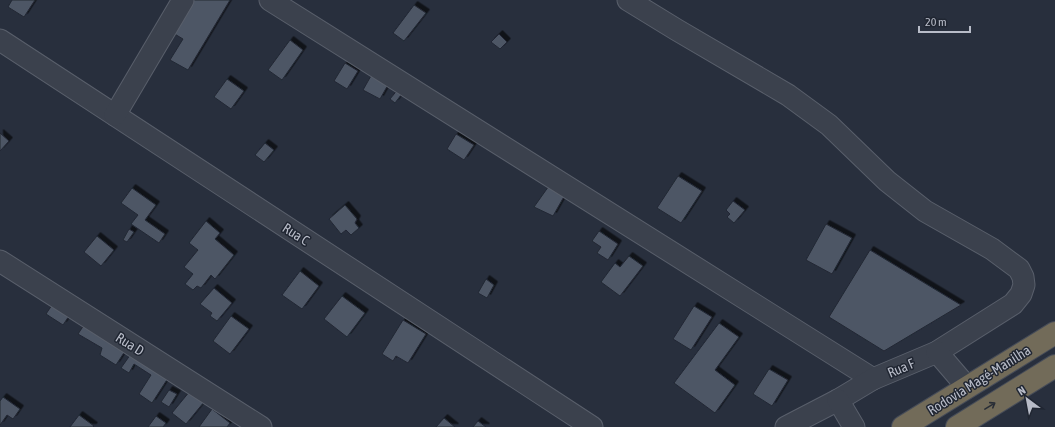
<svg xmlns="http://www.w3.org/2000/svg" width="1055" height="427" viewBox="0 0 1055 427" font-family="'Asap Condensed',sans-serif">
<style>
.building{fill:#4e5665;stroke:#222834;filter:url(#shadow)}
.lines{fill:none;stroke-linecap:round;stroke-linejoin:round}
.minor-casing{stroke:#595f6b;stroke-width:23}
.highway-casing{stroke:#464c58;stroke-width:24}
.minor{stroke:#3b414d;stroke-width:21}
.highway{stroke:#726b59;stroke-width:22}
.oneway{stroke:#282d36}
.labels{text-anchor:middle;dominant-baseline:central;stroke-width:3;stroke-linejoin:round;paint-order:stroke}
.street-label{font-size:14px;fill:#b8bcc8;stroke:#202632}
</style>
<defs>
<filter id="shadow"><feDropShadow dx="3.5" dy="-3.5" stdDeviation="0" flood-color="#0009"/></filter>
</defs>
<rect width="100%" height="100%" fill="#282f3d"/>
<!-- building -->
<g class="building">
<path d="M12,0H35L24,17L8,7Z"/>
<path d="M193,0H230L188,70L170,60L183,39L173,33Z"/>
<path d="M414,5L426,13L404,41L393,33Z"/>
<path d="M499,34L507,42L500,49L491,42Z"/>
<path d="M290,40L303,50L282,80L268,70Z"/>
<path d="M345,63L358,71L347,89L334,81Z"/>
<path d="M372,74L389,83L380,99L363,90Z"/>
<path d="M227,79L244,91L231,109L214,97Z"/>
<path d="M399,88L404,91L395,103L390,99Z"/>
<path d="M0,133L9,141L0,151Z"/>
<path d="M456,134L474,145L464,160L447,149Z"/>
<path d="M265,143L274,150L264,162L255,155Z"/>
<path d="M678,176L702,191L681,223L657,208Z"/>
<path d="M551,183L566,193L553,216L534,207Z"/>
<path d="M132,188L156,205L145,220L165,234L159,243L131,224L138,215L121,203Z"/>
<path d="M733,201L745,210L734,223L727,217L730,214L726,210Z"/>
<path d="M345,205L357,219L355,223L359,228L351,235L346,230L341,234L329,219Z"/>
<path d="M206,221L220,233L215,239L234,255L215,279L211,275L201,288L197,286L193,290L185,284L193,274L184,267L198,250L189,243Z"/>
<path d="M826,224L852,238L832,274L806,260Z"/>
<path d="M129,229L134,232L127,242L123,240Z"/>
<path d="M599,231L618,244L608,260L597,253L601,247L592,241Z"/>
<path d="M97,236L114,250L101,266L84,252Z"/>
<path d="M870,250L961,305L884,351L829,317Z"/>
<path d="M629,256L643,266L620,296L601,282L615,263L620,267Z"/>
<path d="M300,271L319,286L302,309L282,295Z"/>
<path d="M486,279L494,285L487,298L478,293Z"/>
<path d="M214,288L232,303L217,321L210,316L212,313L200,304Z"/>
<path d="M342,296L365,313L347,337L324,319Z"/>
<path d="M54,302L71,313L63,325L46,314Z"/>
<path d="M694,306L712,317L691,350L673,339Z"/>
<path d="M231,316L249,329L230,354L213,341Z"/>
<path d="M403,320L426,334L408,363L396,356L393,361L382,354Z"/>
<path d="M86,322L127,348L116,365L100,355L102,348L78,334Z"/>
<path d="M719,323L739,337L715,370L735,385L715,413L674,383Z"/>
<path d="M133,351L170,375L152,403L139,394L151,375L134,364L129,373L121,368Z"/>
<path d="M769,369L788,380L772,406L753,394Z"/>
<path d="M169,390L177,394L169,407L161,402Z"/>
<path d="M190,391L204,402L186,424L172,413Z"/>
<path d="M3,397L20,409L13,419L7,415L0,425V401Z"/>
<path d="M212,409L230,423L227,427H199Z"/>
<path d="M79,415L94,426L93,427H70Z"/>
<path d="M156,416L166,423L163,427H148Z"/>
<path d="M444,418L455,427H436Z"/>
<path d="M478,421L486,427H473Z"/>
</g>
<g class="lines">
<defs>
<g id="minor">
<path d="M270,0L873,379"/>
<path d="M628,0L677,30L788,95L829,125L887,181L925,211L992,249L1019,269L1023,277L1024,285L1021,294L1013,304L937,352L873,379L838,400L786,427"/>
<path d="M0,40L592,427"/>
<path d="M115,115L183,0"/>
<path d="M0,261L261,427"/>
<path d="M937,352L967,387"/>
<path d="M838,400L854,427"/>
</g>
<g id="highway">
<path d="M903,427L1055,333"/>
<path d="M957,427L1055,366"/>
</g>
</defs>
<!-- minor casing -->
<use href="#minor" class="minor-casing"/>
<!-- highway casing -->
<use href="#highway" class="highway-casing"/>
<!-- minor -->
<use href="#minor" class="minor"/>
<!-- highway -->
<use href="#highway" class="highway"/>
</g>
<!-- one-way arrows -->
<defs><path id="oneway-shaft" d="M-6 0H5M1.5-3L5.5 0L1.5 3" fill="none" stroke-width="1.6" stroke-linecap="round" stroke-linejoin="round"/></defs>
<use class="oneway" href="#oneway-shaft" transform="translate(990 406) rotate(-31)"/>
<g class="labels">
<!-- street labels -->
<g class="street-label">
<text transform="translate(296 234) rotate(33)">Rua C</text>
<text transform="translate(130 344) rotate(32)">Rua D</text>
<text transform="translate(901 368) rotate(-23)">Rua F</text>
<text transform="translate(979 380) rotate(-32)">Rodovia Magé-Manilha</text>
</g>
</g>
<!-- north arrow -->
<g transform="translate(1027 399) rotate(328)" stroke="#202632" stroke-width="3" paint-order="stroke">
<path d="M0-3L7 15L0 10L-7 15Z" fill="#b8bcc8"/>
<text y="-6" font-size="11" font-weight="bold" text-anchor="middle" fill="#b8bcc8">N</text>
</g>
<!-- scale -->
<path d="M919 26v6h51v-6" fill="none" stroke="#b8bcc8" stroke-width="2"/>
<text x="925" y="26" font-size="12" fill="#b8bcc8" stroke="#202632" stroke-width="3" paint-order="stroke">20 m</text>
</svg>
